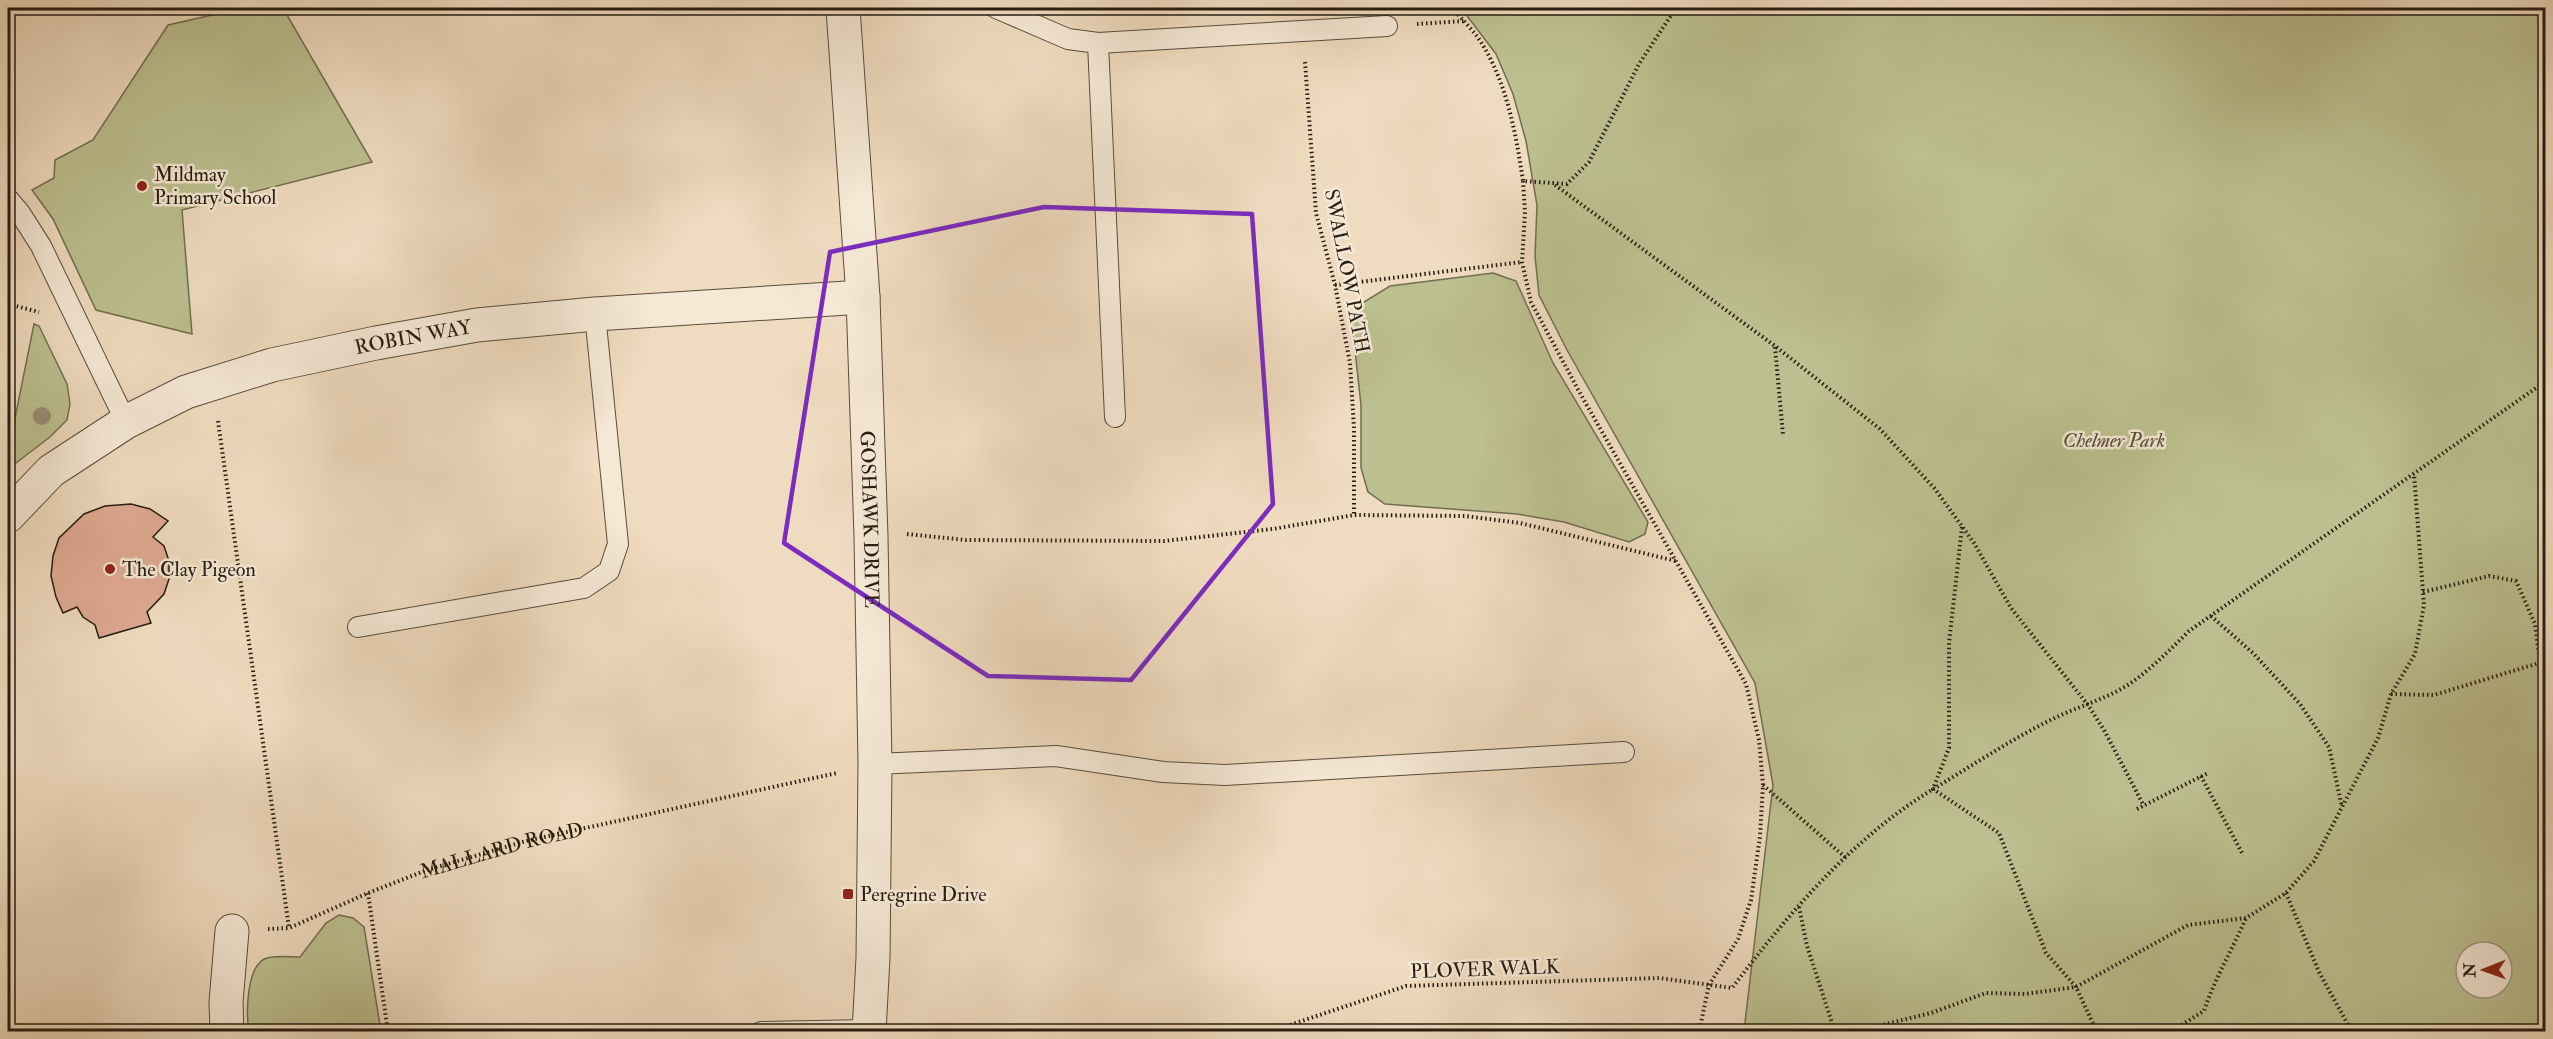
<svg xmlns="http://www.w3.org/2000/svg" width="2553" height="1039" viewBox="0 0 2553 1039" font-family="'IM FELL Double Pica',serif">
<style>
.green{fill:#bcbf90;stroke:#716e50;stroke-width:1.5;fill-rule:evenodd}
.building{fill:#dea992;stroke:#261c11;stroke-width:1.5}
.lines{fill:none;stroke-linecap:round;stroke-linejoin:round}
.service-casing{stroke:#584c3c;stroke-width:22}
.minor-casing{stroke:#584c3c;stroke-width:35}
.path{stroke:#261c11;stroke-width:4;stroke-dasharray:1.5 3;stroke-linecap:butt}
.service{stroke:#f5e8d5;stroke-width:20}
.minor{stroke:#f5e8d5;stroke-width:33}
.tree{fill:#998d74}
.marked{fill:none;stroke:#7b2cbf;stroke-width:4.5;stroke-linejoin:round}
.poi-dot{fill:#8f2418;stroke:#f5e8d5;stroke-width:2}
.labels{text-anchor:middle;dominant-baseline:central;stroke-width:5;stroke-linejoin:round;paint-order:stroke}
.poi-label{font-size:20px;fill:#261c11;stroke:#f5e8d5;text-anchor:start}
.street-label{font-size:20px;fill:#261c11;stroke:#f5e8d5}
.park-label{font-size:20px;font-style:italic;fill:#534d37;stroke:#f5e8d5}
</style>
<rect width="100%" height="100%" fill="#efdbbf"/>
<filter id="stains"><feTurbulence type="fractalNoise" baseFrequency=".00333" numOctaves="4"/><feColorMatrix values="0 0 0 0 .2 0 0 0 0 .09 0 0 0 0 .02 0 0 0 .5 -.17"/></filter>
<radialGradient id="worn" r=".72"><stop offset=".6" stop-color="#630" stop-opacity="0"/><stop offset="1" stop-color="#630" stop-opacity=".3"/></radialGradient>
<!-- green -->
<g class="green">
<path d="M218,8H283L372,162L182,210L192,334L96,310L53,219L32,190L54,178L55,160L93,140L168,25L212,15Z"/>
<path d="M1461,8H2545V1031H1744L1773,785L1755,683L1567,350L1539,295L1535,256L1537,205L1526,141L1513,94L1496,54ZM2466,952H2502V988H2466Z"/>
<path d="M1493,273L1516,281L1553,363L1648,522L1645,534L1629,542L1564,522L1517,514L1385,504L1368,492L1361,468V405L1352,323L1364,302L1390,286Z"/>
<path d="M34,324L39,326L67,384L70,404L67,420L50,437L8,469V440L12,433Z"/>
<path d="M339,915L353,918L364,927L381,1031H249C246,1014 246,964 267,958C277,955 290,957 300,957L326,923Z"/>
</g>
<!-- building -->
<path class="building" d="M131,504L150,509L168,521L153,537L164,546L169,561V579L164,594L147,612L151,623L99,638L95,625L83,617L77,607L63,613L56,597L51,576L53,556L59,538L84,514L105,506Z"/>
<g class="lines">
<defs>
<g id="service">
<path d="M996,8L1068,39L1098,43L1387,26"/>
<path d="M1098,43L1115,417"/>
<path d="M8,199L20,213L41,246L126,422"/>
<path d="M358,627L584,588L609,571L618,544L595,314"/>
<path d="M875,764L1056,756L1163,772L1225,775L1624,752"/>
<path d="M761,1032L869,1030"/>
</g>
<g id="minor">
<path id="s2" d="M843,8L863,297L871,536L875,764L873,958L869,1032"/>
<path id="s3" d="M8,516L51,471L126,422L186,392L272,365L376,343L477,325L595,314L863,297"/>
<path d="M227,1032L226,1002L232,931"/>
</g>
</defs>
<!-- service casing -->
<use href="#service" class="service-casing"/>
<!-- minor casing -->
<use href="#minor" class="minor-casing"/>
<!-- path -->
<g class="path">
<path d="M1452,8C1463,20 1476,33 1484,47C1508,88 1516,135 1523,181L1567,184L1589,162L1639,64L1676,8"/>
<path d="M1417,24L1464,21"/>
<path d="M1305,62L1316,213L1335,285L1350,363L1354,428V515"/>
<path d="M1523,181L1525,212L1522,262L1531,302L1581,395L1746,684L1759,740L1763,785L1760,836L1751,900L1738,939L1709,985L1699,1032"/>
<path d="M1555,185L1775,346L1880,429L1935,489L1974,543L2011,608L2088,705L2104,730L2144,806"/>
<path d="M1335,285L1522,262"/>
<path d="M8,304L39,312"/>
<path d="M1775,347L1783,435"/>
<path d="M218,421L289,928"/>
<path d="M1962,527L1949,643V748L1933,789L1999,833L2046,953L2076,987L2097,1032"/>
<path d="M907,534L966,540L1164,541L1273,529L1354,515L1465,516L1520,523L1676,561"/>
<path d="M2423,592L2489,576L2516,581L2535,624L2546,708"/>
<path d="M2211,616L2253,653L2300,704L2329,747L2342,807"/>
<path d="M2391,694L2434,695L2539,663L2546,667"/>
<path d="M2201,776L2242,853"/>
<path d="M1763,785L1846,858"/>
<path d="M2137,809L2208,773"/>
<path d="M368,893L388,1032"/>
<path d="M2286,893L2319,972L2352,1032"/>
<path d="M1799,907L1807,946L1835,1032"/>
<path id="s1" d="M268,929L289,928L368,893L427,870L526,841L837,773"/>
<path d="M1269,1032L1406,986L1659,978L1732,988C1789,913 1853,837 1935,788C1976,763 2018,735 2061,715C2088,703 2115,696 2139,677C2157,663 2173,647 2189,631L2546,381"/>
<path d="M1853,1032L1931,1013L1986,993L2025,994L2076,987L2188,925L2246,918L2286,893L2314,861L2378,738L2391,694L2415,654L2424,605L2414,474"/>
<path d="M2170,1032L2204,1011C2215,978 2232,950 2246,918"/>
<path d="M2545,1032L2546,1031"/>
</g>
<!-- service -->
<use href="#service" class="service"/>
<!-- minor -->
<use href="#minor" class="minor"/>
</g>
<!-- trees -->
<circle class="tree" cx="42" cy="416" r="9"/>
<!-- marked area -->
<path class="marked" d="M1044,207L1252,214L1273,504L1131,680L988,676L784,543L830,252Z"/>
<!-- markers -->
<g class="poi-dot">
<circle cx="142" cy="186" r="6"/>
<circle cx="110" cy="569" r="6"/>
<rect x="842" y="888" width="12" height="12" rx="3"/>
</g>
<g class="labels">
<!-- poi labels -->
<g class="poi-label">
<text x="154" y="174">Mildmay<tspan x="154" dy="23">Primary School</tspan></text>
<text x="122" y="569">The Clay Pigeon</text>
<text x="860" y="894">Peregrine Drive</text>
</g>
<!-- street labels -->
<g class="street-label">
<text transform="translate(1347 271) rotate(79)">SWALLOW PATH</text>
<text stroke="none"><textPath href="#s3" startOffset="453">ROBIN WAY</textPath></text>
<text stroke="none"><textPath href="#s2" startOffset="512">GOSHAWK DRIVE</textPath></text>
<text stroke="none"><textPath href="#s1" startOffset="248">MALLARD ROAD</textPath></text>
<text transform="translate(1485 969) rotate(-2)">PLOVER WALK</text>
</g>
<!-- park labels -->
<g class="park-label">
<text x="2114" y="440">Chelmer Park</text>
</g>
</g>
<!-- margin -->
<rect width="2553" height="1039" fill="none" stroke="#efdbbf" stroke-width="30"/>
<rect x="9" y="9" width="2535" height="1021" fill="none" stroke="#261c11" stroke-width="3"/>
<rect x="15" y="15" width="2523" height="1009" fill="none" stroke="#261c11" stroke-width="1.5"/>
<!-- north arrow -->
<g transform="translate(2484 970) rotate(269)"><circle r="28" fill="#f5e8d5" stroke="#a29687" stroke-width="1.5"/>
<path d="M0-4.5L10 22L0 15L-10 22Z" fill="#8f2418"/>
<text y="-9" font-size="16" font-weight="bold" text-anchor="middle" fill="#261c11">N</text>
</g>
<rect width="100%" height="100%" filter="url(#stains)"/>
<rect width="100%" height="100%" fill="url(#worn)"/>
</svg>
